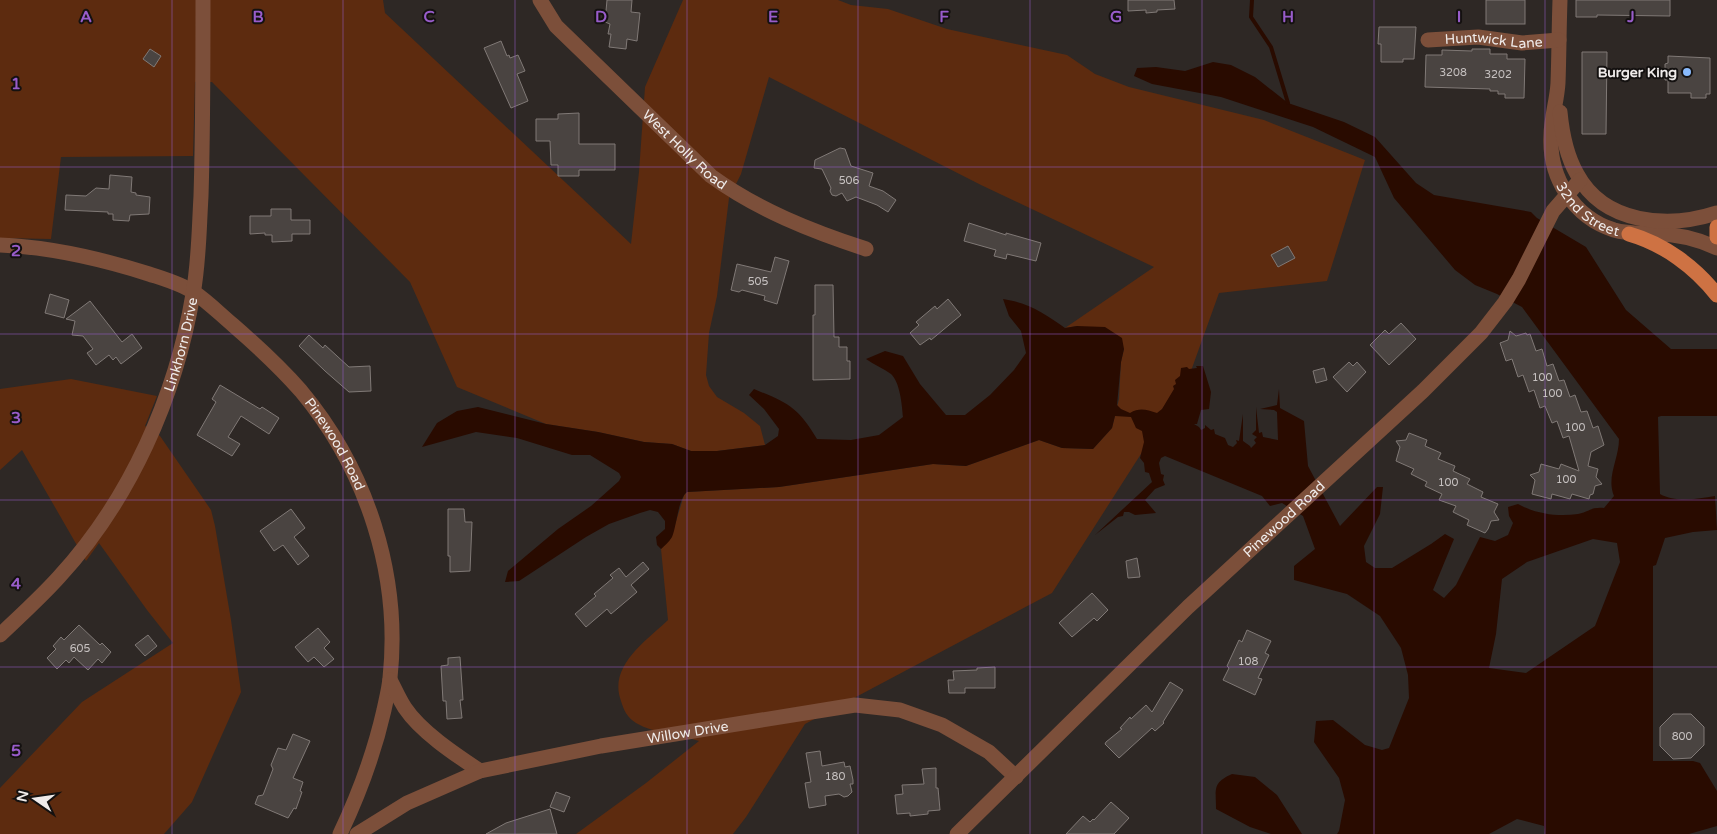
<svg xmlns="http://www.w3.org/2000/svg" width="1717" height="834" viewBox="0 0 1717 834" font-family="'Varela Round',sans-serif">
<style>
.green{fill:#5d2b0f}
.water{fill:#290b00;fill-rule:evenodd}
.lines{fill:none;stroke-linecap:round;stroke-linejoin:round}
.stream{stroke:#290b00;stroke-width:4}
.building{fill:#4a4441;stroke:#807976}
.minor{stroke:#7c4f3a;stroke-width:15}
.major{stroke:#ce7243;stroke-width:15}
.grid{fill:none;stroke:#985cca;stroke-width:1;stroke-opacity:0.55}
.poi-dot{fill:#89bafc;stroke:#141110;stroke-width:2}
.labels{text-anchor:middle;dominant-baseline:central;stroke-width:4;stroke-linejoin:round;paint-order:stroke}
.number-label{font-size:11px;fill:#c6c1c0}
.street-label{font-size:14px;fill:#efebea;stroke:#141110}
.poi-label{font-size:14px;font-weight:bold;fill:#efebea;stroke:#141110;text-anchor:end}
.grid-label{font-size:16px;text-anchor:middle;font-weight:bold;fill:#985cca;stroke:#141110;stroke-width:4;stroke-linejoin:round;paint-order:stroke}
</style>
<rect width="100%" height="100%" fill="#2e2825"/>
<!-- green -->
<g class="green">
<path d="M0,0H383L385,13L631,244L639,172L645,87L683,0H838L851,5L888,9L947,29L1067,55L1095,74L1129,87L1264,120L1365,160L1327,281L1219,293L1187,382L1052,593L805,724L746,817L733,834H576L646,783L699,741C679,734 655,734 636,723C627,717 624,711 621,701C608,666 646,641 668,620L661,549L671,538L684,495L687,492L779,487L933,464L966,466L1039,440L1062,448L1093,449L1112,428L1119,399L1121,362L1124,349L1077,326L1065,328L1154,267L981,185L769,77L741,174L729,198L717,296L709,333L706,375L709,386L717,397L744,413L760,426L765,445L717,451H691L672,444L644,442L598,432L546,424L457,387L410,282L212,82H195L193,156L61,157L51,239L0,238Z"/>
<path d="M71,379L157,396L145,426L160,436L211,510L215,526L231,620L241,692L192,802L164,834H0V788L82,702L173,643L147,610L99,543L86,561L22,450L0,470V389Z"/>
</g>
<!-- water -->
<g class="water">
<path d="M1213,62L1231,65L1255,77L1288,103L1344,122L1375,137L1416,183L1434,195L1531,212L1537,218L1586,247L1626,310L1671,349H1717V416H1661L1658,417L1660,494C1676,503 1697,499 1715,496L1717,530L1693,532L1665,538L1656,565L1653,566V761H1693L1700,763L1717,791V826L1689,834H1545L1544,826L1517,819L1489,834H1337L1339,831L1345,800L1339,778L1314,742L1316,721L1333,720L1365,745L1382,750L1389,748L1409,698L1408,675L1401,648L1380,616L1347,594L1294,580V566L1315,549L1303,516L1282,503L1270,506L1262,496L1165,456L1161,458L1159,463L1161,474L1164,475L1163,480L1165,485L1155,489L1145,500L1156,513L1135,515L1129,512H1124L1123,516L1118,517L1095,535L1152,482L1149,473L1145,472L1144,463L1140,458L1144,442L1142,431L1136,428L1131,417L1115,416L1112,428L1093,449L1062,448L1039,440L966,466L933,464L779,487L687,492C678,499 677,525 672,537C669,542 665,545 661,549L657,545L656,537L665,529V521L658,512L650,510L640,513L609,524L586,537L519,581L505,582L508,571L558,529L591,506L619,481L621,477L619,473L590,455H572L517,438L476,432L422,447L437,423L457,411L478,407L546,424L598,432L644,442L672,444L691,451H717L765,445L778,436L779,429L764,409L749,395L754,389C788,403 798,407 817,439L851,440L879,435L903,417C902,405 900,382 891,374C883,368 874,365 866,359L885,351L903,356L920,384L946,415H965L990,395L1014,370L1026,353L1021,331L1009,316L1003,299C1029,303 1044,313 1065,328L1077,326L1105,327L1122,338L1124,349L1121,362L1117,405L1121,409L1130,413C1140,407 1147,410 1157,413L1162,409L1174,389L1173,386L1176,384L1175,380L1180,376L1181,368L1187,367L1189,369L1197,368L1196,366H1203L1211,392L1209,409L1201,410L1197,424H1194L1199,427L1201,430L1205,428V425L1211,430L1214,429L1215,434L1225,438L1228,445L1233,447L1237,443L1236,440L1239,441L1243,414V441L1250,446L1251,448L1256,443L1254,440L1257,437L1252,434L1256,430V407L1259,433L1262,432L1263,437L1278,440L1277,412L1274,410L1260,409L1277,405L1279,389L1280,408L1304,421L1308,466L1340,526L1377,487H1383L1380,514L1364,546L1366,562L1375,568H1392L1431,544L1445,534L1454,539L1433,590L1444,598L1456,585L1480,537L1495,541L1508,535L1513,523L1509,516L1508,507L1518,504C1536,514 1558,517 1578,514C1589,512 1590,507 1604,508L1614,496C1606,477 1619,459 1619,439L1522,307L1497,294L1475,285L1455,270L1394,198L1375,157L1313,127L1221,97L1152,84L1134,76L1137,68L1156,67L1185,71ZM1593,539L1617,543L1620,562L1595,626L1526,673L1489,668L1496,634L1502,579L1527,562Z"/>
<path d="M1232,774L1255,777L1277,795L1302,834H1271L1250,827L1216,809C1216,789 1212,783 1232,774Z"/>
</g>
<g class="lines">
<!-- stream -->
<path class="stream" d="M1252,0L1251,17L1271,47L1288,103"/>
</g>
<!-- building -->
<g class="building">
<path d="M607,0H632L631,12L640,13L637,41L627,39L626,49L609,47L611,34H608L610,24L605,22Z"/>
<path d="M1128,0H1174L1175,9L1157,10V12L1146,13V10L1128,11Z"/>
<rect x="1486" y="0" width="39" height="24"/>
<path d="M1576,0H1670V16L1597,15V17H1576Z"/>
<path d="M1379,27H1416L1414,59H1403V62H1381V44H1378Z"/>
<path d="M501,41L507,56L509,55L510,58L518,55L525,71L517,74L528,101L511,108L484,48Z"/>
<path d="M150,49L161,56L154,67L143,59Z"/>
<path d="M1472,49H1490V54H1507V59H1525L1524,98H1505V94H1498V91H1490V89L1425,87L1426,55H1442V50L1472,51Z"/>
<path d="M1582,52H1607L1606,134H1582Z"/>
<path d="M1668,56L1710,58V94H1706V98H1691V93H1668V80H1665V64L1668,63Z"/>
<path d="M579,113V144H615V170H579V176H558V165H551L550,141H536V119H558V114Z"/>
<path d="M840,148L845,149L851,166L873,173L869,186L883,191L896,200L888,212L877,205L856,197L847,201L842,193L836,196L832,195L830,191L831,188L822,169L814,168L815,160Z"/>
<path d="M110,175L132,177L131,192L136,193V195L150,197L149,214L130,215L129,221L113,220V214H108V212L65,210L66,195L86,196L96,188L109,189Z"/>
<path d="M271,209H291V220H310V234H292V241L272,242V235H265V233L250,234V216H271Z"/>
<path d="M969,223L1006,235V233L1041,243L1036,261L1007,254L1006,259L994,256L996,250L964,241Z"/>
<path d="M1288,246L1295,258L1278,267L1271,255Z"/>
<path d="M775,257L789,261L777,304L764,300L765,296L742,290L739,292L731,290L737,264L771,272Z"/>
<path d="M815,285H833L834,337H839V347H847V361H850V379L813,380V315H815Z"/>
<path d="M50,294L69,300L64,318L45,313Z"/>
<path d="M948,299L961,315L931,340L930,338L920,345L910,333L919,325L916,322L935,306L937,309Z"/>
<path d="M90,301L122,342L132,334L142,348L121,364L116,357L113,360L109,355L96,365L87,353L93,349L83,336L72,335L75,321L66,319Z"/>
<path d="M1401,323L1416,339L1389,365L1370,345L1385,330L1389,334Z"/>
<path d="M1510,331L1516,336L1526,333L1527,335L1530,334L1536,351L1542,349L1547,366L1553,364L1559,381L1564,380L1570,397L1575,395L1581,412L1587,411L1593,428L1598,426L1604,445L1591,452L1588,466L1598,469L1596,477L1602,484L1595,486L1593,494L1590,495L1589,499L1572,494L1570,499L1552,494L1551,499L1532,494L1535,480L1530,475L1539,472L1541,464L1559,469L1561,464L1579,471L1569,436L1563,438L1557,421L1552,423L1545,406L1540,408L1534,390L1529,392L1523,375L1518,377L1512,359L1506,361L1500,343L1508,340Z"/>
<path d="M309,335L323,348L325,345L349,367L370,366L371,391L349,392L325,371L299,346Z"/>
<path d="M1349,362L1353,366L1357,362L1366,372L1347,392L1333,377Z"/>
<path d="M1324,368L1327,380L1316,383L1313,371Z"/>
<path d="M220,385L260,409L262,407L279,418L269,434L241,416L228,437L240,444L232,456L197,435L216,402L212,399Z"/>
<path d="M1409,433L1427,440L1425,446L1441,453L1438,459L1455,466L1453,471L1470,479L1467,484L1483,492L1481,497L1498,504L1494,512L1499,520L1491,521L1488,529L1485,533L1467,525L1469,520L1453,512L1456,506L1439,500L1442,494L1425,486L1427,482L1411,474L1414,469L1396,461L1400,447L1396,441L1406,440Z"/>
<path d="M291,509L305,528L294,537L309,556L298,565L283,545L274,551L260,531Z"/>
<path d="M448,509H464L465,522H472L470,571L450,572V556H448Z"/>
<path d="M1137,558L1140,577L1128,578L1126,561Z"/>
<path d="M643,562L649,569L631,585L637,592L611,614L607,609L586,627L575,614L596,596L594,594L613,578L610,575L619,568L626,577Z"/>
<path d="M1092,593L1108,610L1097,621L1094,618L1072,637L1059,623Z"/>
<path d="M79,625L100,645L102,643L111,652L102,663L98,659L88,670L74,657L69,663L66,660L57,669L47,658L56,649L53,646L61,637L64,640Z"/>
<path d="M318,628L330,642L324,648L334,659L324,667L314,657L308,662L295,647Z"/>
<path d="M1247,630L1271,641L1265,653L1269,655L1258,678L1262,679L1255,695L1223,680L1229,668L1227,666L1239,640L1242,642Z"/>
<path d="M148,635L157,646L145,656L135,645Z"/>
<path d="M460,657L463,700H460L462,718L447,719L446,701H443L441,666L448,665V658Z"/>
<path d="M995,667V688H965V693H949L948,680H954L953,671L977,670V668Z"/>
<path d="M1170,682L1183,690L1163,722L1164,723L1155,731L1152,728L1119,758L1105,744L1106,742L1122,729L1120,728L1130,717L1131,719L1146,705L1152,712Z"/>
<path d="M1673,714H1691L1704,727V745L1691,758L1673,759L1660,746V727Z"/>
<path d="M293,734L310,741L293,778L303,782L300,791L302,792L296,809L294,808L288,818L255,804L258,796L263,795L273,769L271,765L278,748L286,750Z"/>
<path d="M820,751L822,766L844,762L845,767L850,766L853,780V784H850L852,792L848,796L844,797L839,794L825,796L826,805L809,808L805,783L811,782L806,753Z"/>
<path d="M936,768V788H938L940,810L928,811V814L910,816V813L897,814L895,795L903,794L902,785L924,784L922,769Z"/>
<path d="M556,792L570,797L564,812L550,807Z"/>
<path d="M1111,802L1129,818L1114,834H1066L1083,816L1090,822L1093,819L1094,820Z"/>
<path d="M550,809L557,834H486L506,823Z"/>
</g>
<g class="lines">
<!-- minor -->
<g class="minor">
<path id="s1" d="M540,0L556,26L711,176C758,210 811,231 866,249"/>
<path id="s2" d="M1560,0C1559,28 1559,56 1558,83C1557,101 1551,118 1551,136C1549,177 1573,217 1614,230C1628,234 1640,233 1655,234C1676,234 1698,239 1717,248"/>
<path id="s3" d="M1428,40L1478,37L1522,43L1559,40"/>
<path d="M1560,112C1562,133 1566,155 1577,174C1604,224 1668,229 1717,213"/>
<path id="s4" d="M0,245C50,247 102,259 149,274C164,279 182,284 195,293C208,302 220,314 233,325C256,345 280,367 301,391C367,470 401,575 390,678C389,689 386,700 384,710C374,754 359,794 340,834"/>
<path id="s5" d="M0,635C20,616 41,597 59,577C130,500 176,396 193,294C199,262 199,229 201,196C203,131 203,65 203,0"/>
<path d="M390,680C395,689 399,699 405,708C421,732 456,755 480,771"/>
<path id="s6" d="M357,834L407,803L480,771L601,746L855,705L900,710L942,725L989,752L1016,777"/>
<path id="s7" d="M957,834L1188,607L1423,391L1481,333L1505,302L1519,279L1553,211L1580,180"/>
</g>
<!-- major -->
<g class="major">
<path d="M1717,227V237"/>
<path d="M1629,234C1664,244 1695,267 1717,295"/>
</g>
</g>
<!-- grid -->
<path class="grid" d="M172,0V834M343,0V834M515,0V834M687,0V834M858,0V834M1030,0V834M1202,0V834M1374,0V834M1545,0V834M0,167H1717M0,334H1717M0,500H1717M0,667H1717"/>
<!-- markers -->
<circle class="poi-dot" cx="1687" cy="72" r="5"/>
<g class="labels">
<!-- number labels -->
<g class="number-label">
<text x="1453" y="72">3208</text>
<text x="1498" y="74">3202</text>
<text x="849" y="180">506</text>
<text x="758" y="281">505</text>
<text x="1542" y="377">100</text>
<text x="1552" y="393">100</text>
<text x="1575" y="427">100</text>
<text x="1566" y="479">100</text>
<text x="1448" y="482">100</text>
<text x="80" y="648">605</text>
<text x="1248" y="661">108</text>
<text x="1682" y="736">800</text>
<text x="835" y="776">180</text>
</g>
<!-- street labels -->
<g class="street-label">
<text stroke="none"><textPath href="#s3" startOffset="66">Huntwick Lane</textPath></text>
<text stroke="none"><textPath href="#s1" startOffset="209">West Holly Road</textPath></text>
<text stroke="none"><textPath href="#s2" startOffset="224">32nd Street</textPath></text>
<text stroke="none"><textPath href="#s5" startOffset="348">Linkhorn Drive</textPath></text>
<text stroke="none"><textPath href="#s4" startOffset="410">Pinewood Road</textPath></text>
<text stroke="none"><textPath href="#s7" startOffset="454">Pinewood Road</textPath></text>
<text stroke="none"><textPath href="#s6" startOffset="350">Willow Drive</textPath></text>
</g>
<!-- poi labels -->
<g class="poi-label">
<text x="1677" y="72">Burger King</text>
</g>
</g>
<g class="grid-label">
<text x="86" y="22">A</text>
<text x="258" y="22">B</text>
<text x="429" y="22">C</text>
<text x="601" y="22">D</text>
<text x="773" y="22">E</text>
<text x="944" y="22">F</text>
<text x="1116" y="22">G</text>
<text x="1288" y="22">H</text>
<text x="1459" y="22">I</text>
<text x="1631" y="22">J</text>
<text x="16" y="89">1</text>
<text x="16" y="256">2</text>
<text x="16" y="423">3</text>
<text x="16" y="589">4</text>
<text x="16" y="756">5</text>
</g>
<!-- north arrow -->
<g transform="translate(35 799) rotate(283)" stroke="#141110" stroke-width="4" paint-order="stroke">
<path d="M0-4L9 19L0 12L-9 19Z" fill="#efebea"/>
<text y="-8" font-size="14" font-weight="bold" text-anchor="middle" fill="#efebea">N</text>
</g>
</svg>
